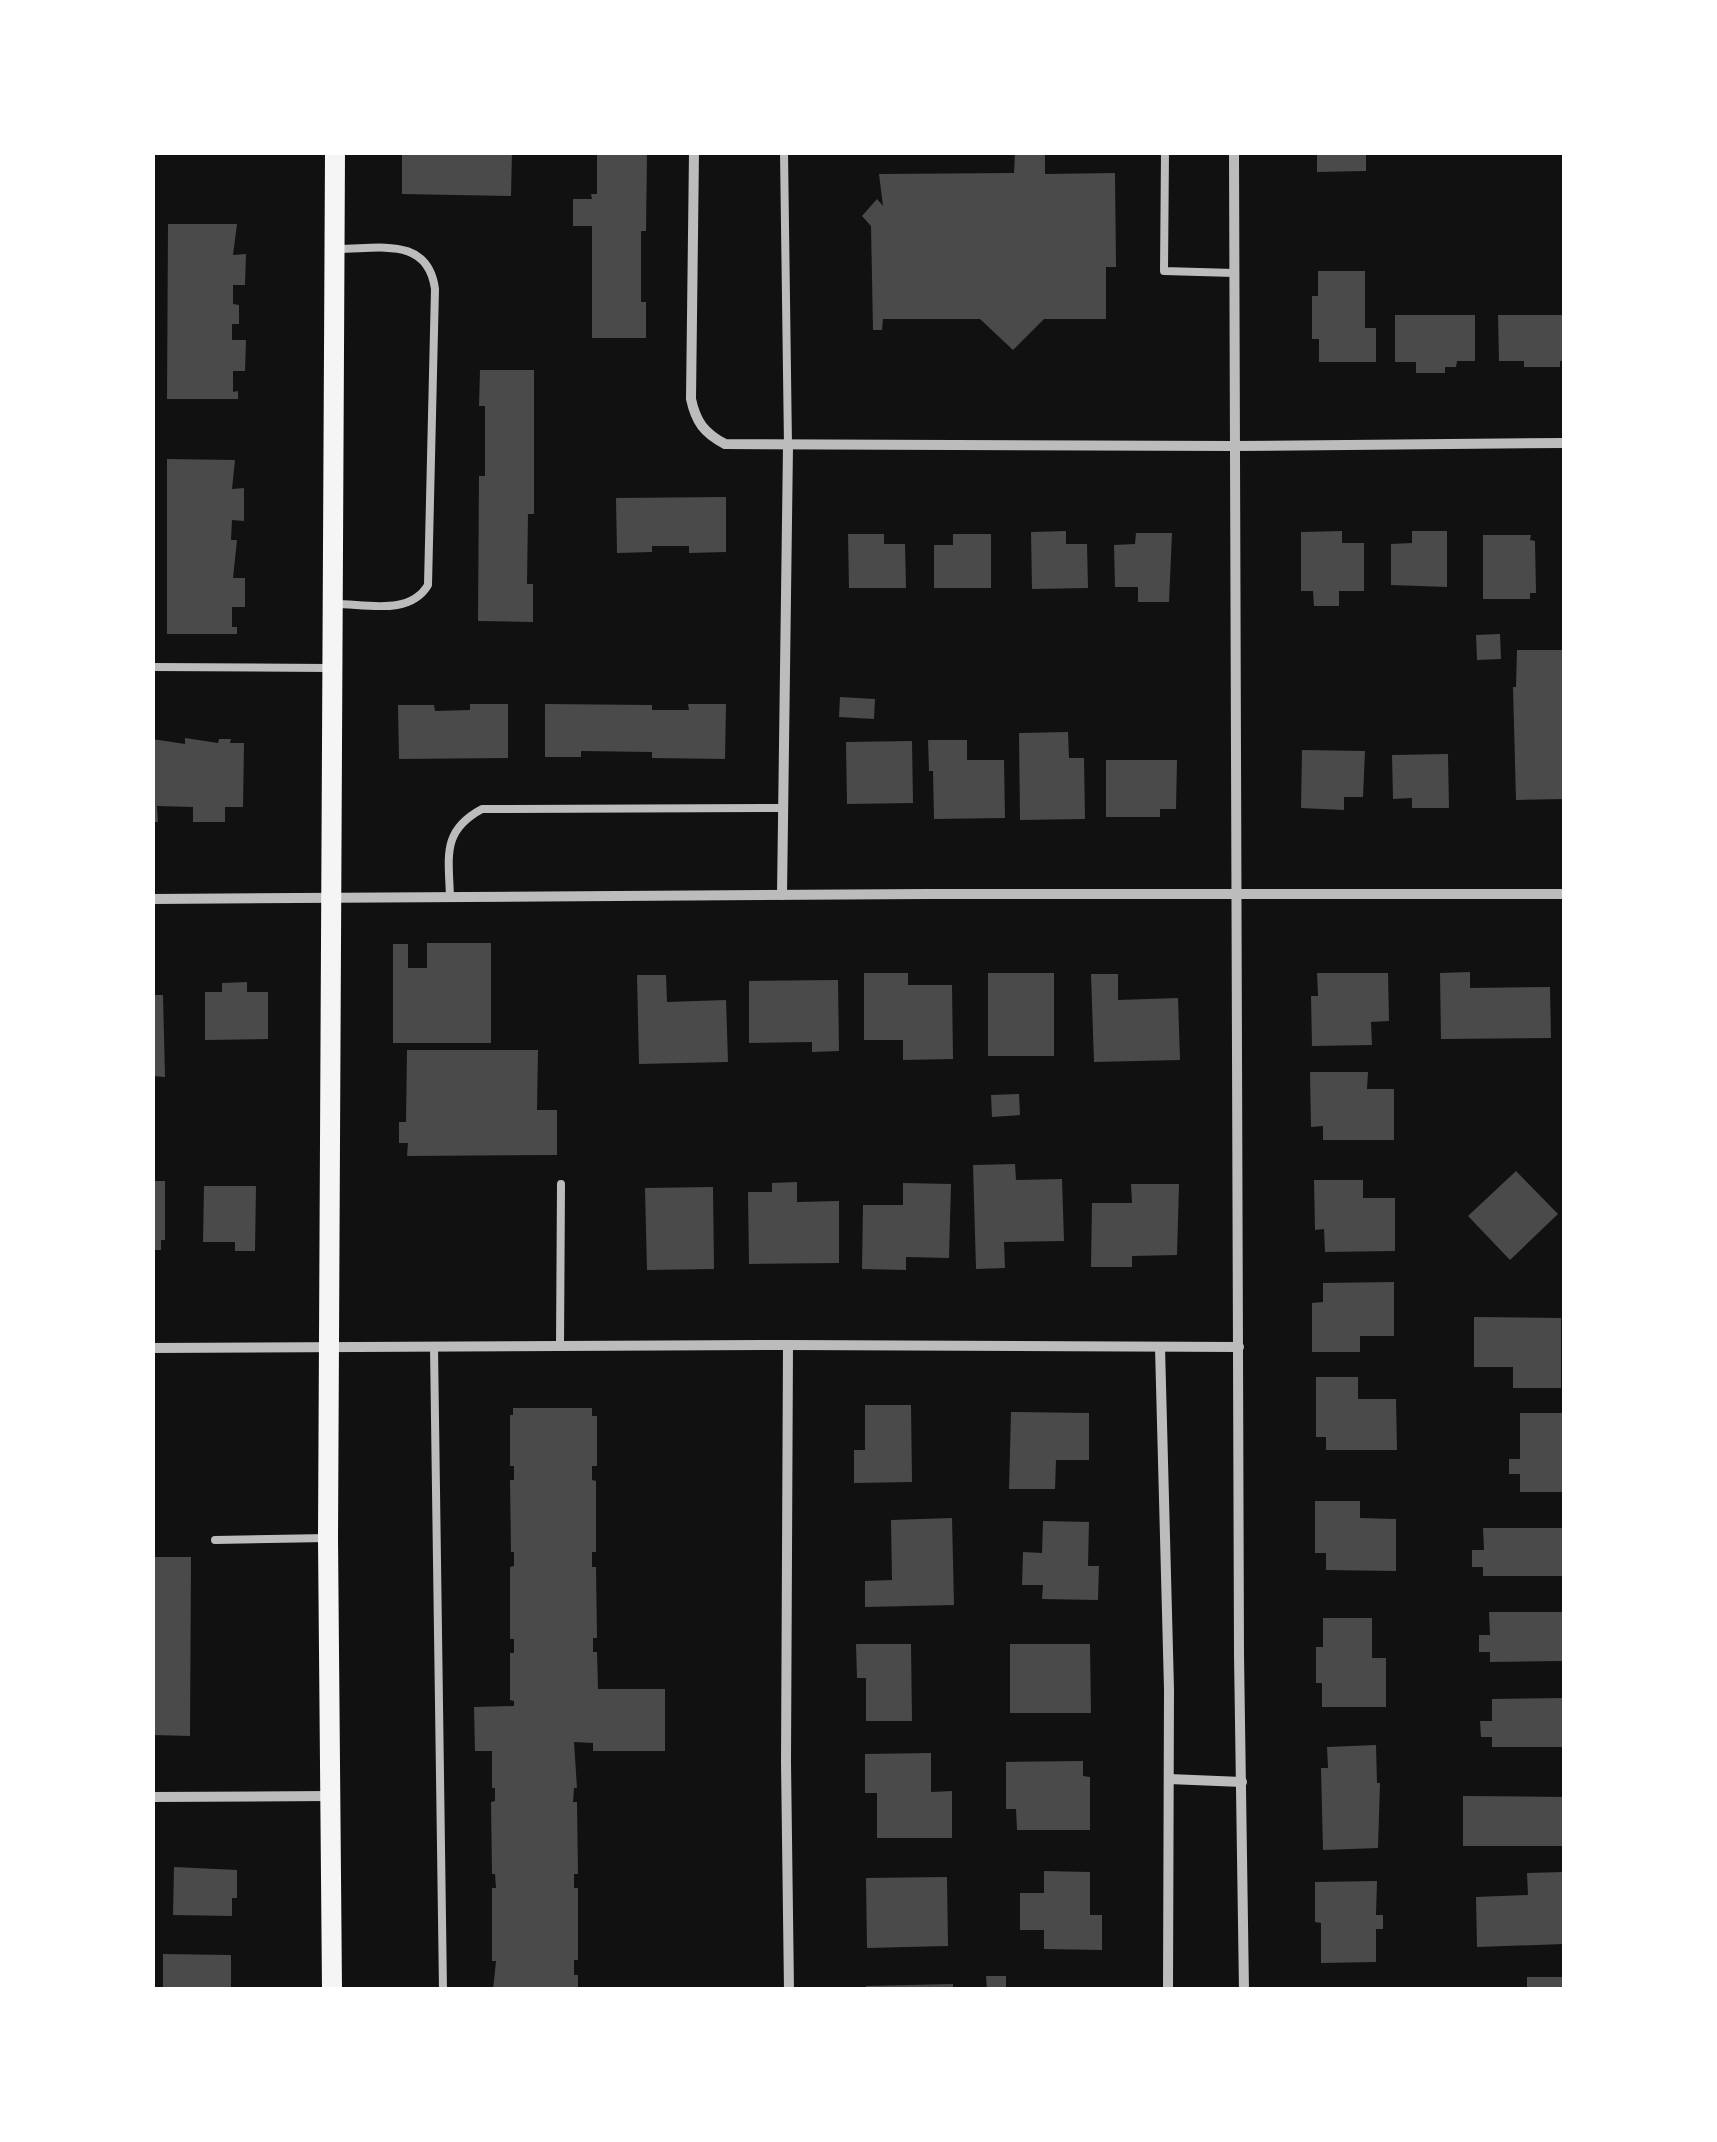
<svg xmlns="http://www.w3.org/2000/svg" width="1717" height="2142" viewBox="0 0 1717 2142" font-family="'Open Sans',sans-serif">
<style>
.building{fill:#4a4a4a}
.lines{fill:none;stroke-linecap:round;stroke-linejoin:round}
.service{stroke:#bcbcbc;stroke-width:8}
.minor{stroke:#bcbcbc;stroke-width:10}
.secondary{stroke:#f5f5f5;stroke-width:20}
</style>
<rect width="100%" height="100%" fill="#111"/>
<!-- building -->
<g class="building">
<path d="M402,152H512L511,196L402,194Z"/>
<path d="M597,152H647L646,231H641V302H646V338H592V226H573V199H592L591,194H597Z"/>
<path d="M1015,152H1045V174L1115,173L1116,267H1106V319H1044L1013,350L980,319H883L882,330H873L871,226L862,216L877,199L883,206L879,174L1014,173Z"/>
<path d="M1317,152H1366V171L1317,172Z"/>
<path d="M168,224H237L233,255L246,254L245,285H233V304L239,305V324H232V340H246L245,371H233V392L238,391V399H167Z"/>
<path d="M1318,271H1365V328H1376V362H1319V339H1312V296H1318Z"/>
<path d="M1395,315H1475V361H1457L1456,367H1445V373H1416V362H1395Z"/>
<path d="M1498,315H1564V361H1560V367H1524V361H1499Z"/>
<path d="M480,370H534V514H528L527,584H533V622L478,621L479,476H485V406H479Z"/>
<path d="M167,459L235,460L232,489L244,488V521L232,520L231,540H237L233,578H245V607H232V627H237V634H167Z"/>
<path d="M726,497V552L689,553V546H652V552L617,553L616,498Z"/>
<path d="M1066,531V544H1087L1088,588L1032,589L1031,532Z"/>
<path d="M1342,531V543H1364V591H1339V606H1314L1313,591H1301V532Z"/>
<path d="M1412,531H1447V587L1391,585V544L1412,543Z"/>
<path d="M1136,533H1172L1169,602H1138V587H1115L1114,545L1135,544Z"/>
<path d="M848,534H884V544H905L906,588H849Z"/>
<path d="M953,534H991V588H934V545H953Z"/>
<path d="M1483,535H1531L1530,540L1535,541L1536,593H1530V599H1483Z"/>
<path d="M1500,634L1501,659L1477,660L1476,635Z"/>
<path d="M1517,650H1564V799L1516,800L1513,687H1516Z"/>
<path d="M840,697L875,699L874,719L839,717Z"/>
<path d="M470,704H508V758L399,759L398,705H434L435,711L470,710Z"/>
<path d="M545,704L652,705V710H689L688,704H726L725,759L652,758V752L581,751V757H545Z"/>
<path d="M1068,732L1069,758H1084L1085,819L1020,820L1019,733Z"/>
<path d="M185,738L218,743L219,739H231L230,743H244L243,807H225V822H193V807L157,806L158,822H152V739L185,744Z"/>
<path d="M928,740H967V760H1004L1005,818L934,819L933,771H929Z"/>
<path d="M912,741L913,803L847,804L846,742Z"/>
<path d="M1302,750L1365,751L1363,797H1344V810L1301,808Z"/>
<path d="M1448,754L1449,808H1412V798L1393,799L1392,755Z"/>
<path d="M1106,760H1177L1176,809H1160V817H1106Z"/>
<path d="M427,943H491V1043H393V944H408V968H427Z"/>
<path d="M1470,972V988L1550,987L1551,1038L1441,1039L1440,973Z"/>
<path d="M864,973H908V985H952L953,1059L903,1060V1040H864Z"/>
<rect x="988" y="973" width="66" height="83"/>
<path d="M1317,973H1388L1389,1021L1371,1022L1372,1045L1312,1046L1311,996H1318Z"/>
<path d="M1091,974H1118V1000L1178,998L1180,1060L1094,1062Z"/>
<path d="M637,975H666L667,1002L726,1000L728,1062L639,1064Z"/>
<path d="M838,980L839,1051L812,1052V1042L749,1043V981Z"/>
<path d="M247,982V992H268V1039L205,1040V992H222V983Z"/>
<path d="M152,995H163L165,1077L152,1076Z"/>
<path d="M407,1050H538L537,1110H557V1155L407,1156L408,1143H399V1122H406Z"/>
<path d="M1310,1072H1368L1367,1089H1394V1140H1323V1126L1311,1127Z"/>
<path d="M1019,1094L1020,1115L992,1117L991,1095Z"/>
<path d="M1015,1164L1016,1180L1062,1179L1064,1241L1004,1242L1005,1268L976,1269L973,1165Z"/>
<path d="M1516,1171L1558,1214L1510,1260L1468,1216Z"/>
<path d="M1314,1180H1363V1198H1395V1251L1325,1252L1324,1229L1315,1230Z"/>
<path d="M152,1181H165V1240H161V1250H152Z"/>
<path d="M797,1182V1202L839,1201V1263L749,1264L748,1192H772V1183Z"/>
<path d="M903,1183L951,1184L949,1258L906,1257V1270L862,1269L863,1205H903Z"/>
<path d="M1131,1184H1179L1177,1255L1132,1256V1267H1091L1092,1203H1132Z"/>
<path d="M204,1186H256L255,1251H235V1242H203Z"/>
<path d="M713,1187L714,1269L647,1270L645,1188Z"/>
<path d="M1394,1282V1336H1360V1352H1312V1303L1323,1302V1283Z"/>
<path d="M1474,1317L1561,1318V1388H1513V1367H1474Z"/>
<path d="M1316,1377H1358V1399H1396L1397,1450H1326V1437H1316Z"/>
<path d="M865,1405H911L912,1482L854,1483V1450H865Z"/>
<path d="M513,1408H592V1416H597V1466H592V1480L596,1481V1552H592V1567H596L597,1638H593V1652H597L598,1689H665V1751H593V1743L574,1742L577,1788H574L573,1802H577L578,1874H574V1888H578V1960H574V1975H578V1990H493L496,1961H492V1888H496L495,1874H492L491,1802L495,1801V1788H492V1751H475L474,1707L514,1706V1701L510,1700V1653H514V1639H510V1567L514,1566V1552H511L510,1480H514V1466H510V1415H513Z"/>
<path d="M1011,1412L1089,1413V1460H1056L1055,1489H1009Z"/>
<path d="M1520,1413H1564V1492H1520V1474H1509V1459H1520Z"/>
<path d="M1315,1501H1360V1518L1396,1519V1571L1326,1570V1553H1315Z"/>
<path d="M952,1518L954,1605L865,1607V1581L892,1580L891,1520Z"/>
<path d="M1043,1521L1089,1522L1088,1566H1099L1098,1600L1042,1599L1043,1585H1022L1023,1552L1042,1553Z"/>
<path d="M1483,1528H1564V1576H1483V1567H1472V1550H1484Z"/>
<path d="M152,1557H191L190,1736L152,1735Z"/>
<path d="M1489,1612H1564V1661L1490,1662V1652H1479V1635H1490Z"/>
<path d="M1323,1618H1372V1658H1386V1707H1322V1683H1316V1647H1323Z"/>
<path d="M856,1644H911L912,1721H866V1678H857Z"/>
<path d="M1010,1644H1090L1091,1713H1010Z"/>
<path d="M1564,1698V1747H1492V1737H1481L1480,1721H1492V1699Z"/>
<path d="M1376,1745L1377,1783H1380L1378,1848L1323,1850L1321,1768H1328L1327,1747Z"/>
<path d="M931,1753V1792L952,1791V1838H877V1793H865V1754Z"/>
<path d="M1083,1761V1776L1090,1777V1830H1017L1016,1809H1006V1762Z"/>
<path d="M1463,1796L1564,1797V1846H1463Z"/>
<path d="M174,1867L237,1870V1898H232V1916L173,1915Z"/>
<path d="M1044,1871L1090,1872V1915H1102V1950L1044,1949V1930H1020V1893H1044Z"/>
<path d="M1564,1872V1944L1477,1947L1476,1897L1528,1895L1527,1873Z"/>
<path d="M947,1877L948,1946L867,1948L866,1878Z"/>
<path d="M1377,1881L1376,1915H1383V1929H1376V1962L1321,1963V1923L1315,1922V1882Z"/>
<path d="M163,1954L231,1955V1990H163Z"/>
<path d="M986,1976H1006V1990H987Z"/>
<rect x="1527" y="1977" width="37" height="13"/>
<path d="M953,1984V1990H866V1986Z"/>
</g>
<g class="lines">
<!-- service -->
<g class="service">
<path d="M784,152L788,446"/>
<path d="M1165,152L1164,271L1234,273"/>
<path d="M335,604C366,604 410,616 428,585L435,289C428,236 379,249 338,249"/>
<path d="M152,667L330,668"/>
<path d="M450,898C449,857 441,831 482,809L783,808"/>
<path d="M560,1346L561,1184"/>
<path d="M434,1347L443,1990"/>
<path d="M215,1540L328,1538"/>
</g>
<!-- minor -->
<g class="minor">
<path d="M694,152L691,399C696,422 704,433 725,444L1234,446L1564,443"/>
<path d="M1234,152L1239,1655L1244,1990"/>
<path d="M782,895L788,446"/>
<path d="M152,899L928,894H1564"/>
<path d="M788,1345L786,1762L789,1990"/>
<path d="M1160,1347L1169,1689L1168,1990"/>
<path d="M152,1348L788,1345L1239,1347"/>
<path d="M1169,1779L1242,1782"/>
<path d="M152,1797L330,1796"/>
</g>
<!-- secondary -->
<path class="secondary" d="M332,1990L328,1538L335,152"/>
</g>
<!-- border -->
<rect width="1717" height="2142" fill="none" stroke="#ffffff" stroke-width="310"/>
</svg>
